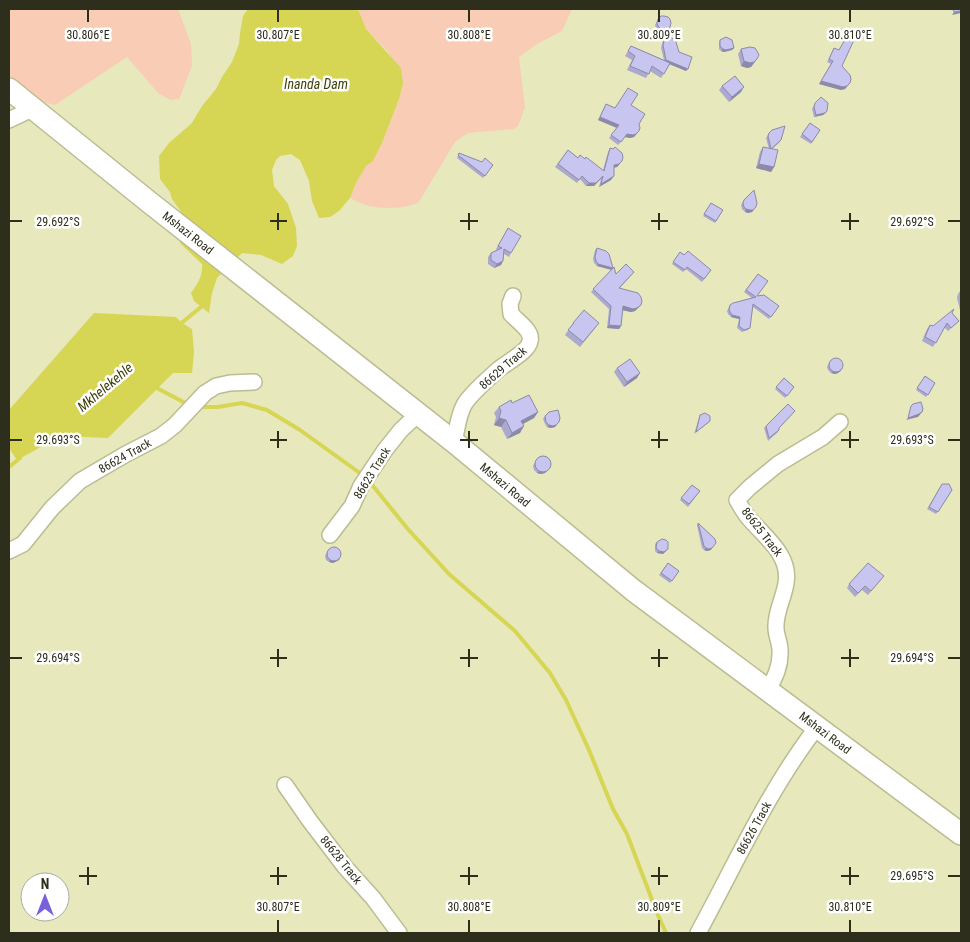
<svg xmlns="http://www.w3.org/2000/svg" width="970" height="942" viewBox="0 0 970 942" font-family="'Roboto Condensed',sans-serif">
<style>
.green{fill:#f8ccb5}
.water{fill:#d6d554}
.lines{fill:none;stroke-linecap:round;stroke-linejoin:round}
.stream{stroke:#d6d554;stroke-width:4}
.street-casing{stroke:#bbbc91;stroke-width:18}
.secondary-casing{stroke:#bbbc91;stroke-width:24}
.street{stroke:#fff;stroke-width:15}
.secondary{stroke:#fff;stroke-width:21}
.wall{fill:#aca9ce}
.shaded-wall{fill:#8c8aa8}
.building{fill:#c8c5f0;stroke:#8c8aa8}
.ticks{fill:none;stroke:#2e2e1d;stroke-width:2}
.labels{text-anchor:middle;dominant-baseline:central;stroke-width:5;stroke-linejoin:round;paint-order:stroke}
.street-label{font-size:12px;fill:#2e2e1d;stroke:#fff}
.water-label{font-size:14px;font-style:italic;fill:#41410b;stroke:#fff}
.ticks-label{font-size:12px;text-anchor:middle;fill:#2e2e1d;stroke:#fff;stroke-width:5;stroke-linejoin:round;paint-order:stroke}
</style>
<rect width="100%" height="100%" fill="#e7e8bc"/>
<!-- green -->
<g class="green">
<path d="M9,9H178L191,44L192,66L179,99L171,100L159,94L127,57L55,105L40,101L9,75Z"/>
<path d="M358,9H572L562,31L537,44L519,57L525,107L518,126L514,129L468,133L455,142L419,202C407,209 383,209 369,206C362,204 356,201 350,198L356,183L366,166L373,161L382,143L399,99L403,84L389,53L366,29Z"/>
</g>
<!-- water -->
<g class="water">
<path d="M248,9H358L366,29L401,68L403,84L399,99L382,143L373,161L366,166L356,183L350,198L339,211L330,217L319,218L312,201L309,181L300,160L291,154L280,156L276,160L272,170L274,186L288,204L296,228L297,246L293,256L282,264L261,255L242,253L217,278L212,293L209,313L194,301L191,293C198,283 203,276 202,264L181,244L176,234L182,213L172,199L170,192L160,179L159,156L169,143L192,123L202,106L216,89L222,77L232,62L239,44L240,33L243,16Z"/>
<path d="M94,313L176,317L182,323L192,329L194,352L192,373H173L108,438L61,436L17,460L9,448V410Z"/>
</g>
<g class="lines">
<!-- stream -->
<g class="stream">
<path d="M179,325L201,307"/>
<path d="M153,386L189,405"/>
<path d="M198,407H218L242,403L267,410L300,430L364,476"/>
<path d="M9,467L20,458"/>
<path d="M369,481L407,528L449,574L515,631L550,673L566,700L589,750L613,809L627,834L657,913L666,933"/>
</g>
<defs>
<g id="street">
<path d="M9,120L32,109"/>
<path d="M454,442C457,430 458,416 464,405C469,396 491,376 499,369C506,363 529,351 530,341C533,331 517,321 511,314L510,304L513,296"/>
<path d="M330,535L352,506L361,486L385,450L401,430L418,414"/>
<path d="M9,551L23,544L52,508L80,481L126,454L161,436L175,425L205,393L216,386L230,383L254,382"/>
<path d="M768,690C775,677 781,666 780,650C780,643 776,635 776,628C775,612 784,598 786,583C791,554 763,536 747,516C743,511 740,505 737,500L750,487L778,464L823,437L840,422"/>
<path d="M285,785L310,821L345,867L373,898L399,933"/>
<path d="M698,933C735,865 769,789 817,727"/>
</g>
<path id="secondary" d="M9,89L149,202L454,442L633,590L961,834"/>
</defs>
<!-- street casing -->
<use href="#street" class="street-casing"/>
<!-- secondary casing -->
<use href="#secondary" class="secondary-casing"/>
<!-- street -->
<use href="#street" class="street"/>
<!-- secondary -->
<use href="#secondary" class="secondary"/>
</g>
<!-- wall -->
<g class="wall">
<path d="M658,19L668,34L679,52L686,71L670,64L661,78L650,71L646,78L627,70L632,60L625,56L631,46L664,60L661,48L664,36L656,29L655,25Z"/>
<path d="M720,40L734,48L732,50L724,52L721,51L719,49V42Z"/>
<path d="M834,48L850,83L845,89L841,90L819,84L831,64L827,62Z"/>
<path d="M741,49L757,59L751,67L747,68L741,66L738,54Z"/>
<path d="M722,86L741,92L729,102L719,90Z"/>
<path d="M815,103L826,113L823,115L814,117L812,109Z"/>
<path d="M606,104L615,108L631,105L639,124V131L634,137L630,138L625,137L618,145L609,138L617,128L598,120Z"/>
<path d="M810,123L820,130L811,144L800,137Z"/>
<path d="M769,133L780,142L772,149L774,167L771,172L756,168L760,152L763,147L769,149L766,138Z"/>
<path d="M610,148L613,149L620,164L617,167L614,168L611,180L599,187L601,179L594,186H586L580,179L577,183L555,167L568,150L578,158L585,159L603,170L608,152Z"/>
<path d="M459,153L482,162L493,165L483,178L457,158Z"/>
<path d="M744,200L756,207L752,212L748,213L745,212L742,209L741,205Z"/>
<path d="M711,203L723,210L715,223L703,216Z"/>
<path d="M508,228L511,253L509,257L504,254L503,261L501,265L494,268L488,264V257L491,253L497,250L496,249Z"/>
<path d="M597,248L613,268L616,274L634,272L620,288L641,305L635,311L631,312L623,310L621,326L619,329L607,328L609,309L591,292L612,270L597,266L594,263L593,259L595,250Z"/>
<path d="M680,252L711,270L702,282L686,269L683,272L672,264Z"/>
<path d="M758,274L757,296L779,306L769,319L753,307L750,328L748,330L742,332L737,328L739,319L731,317L728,314L727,311L730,305L752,298L744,292Z"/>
<path d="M961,290V309L960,310L957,298L958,294Z"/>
<path d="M952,313L959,321L956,324L948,331L944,327L933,347L922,341L927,329L930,325L933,326Z"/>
<path d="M573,323L596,327L580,347L565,335Z"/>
<path d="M830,361L841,371L838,373L835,374L831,373L828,370L827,367Z"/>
<path d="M617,368L637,378L624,387L614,372Z"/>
<path d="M925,376L935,383L926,397L916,390Z"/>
<path d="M784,378L794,387L785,398L775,389Z"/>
<path d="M512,403L538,412L534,418L523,424L520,433L507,439L501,427L494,425L496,417L494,413L499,407Z"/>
<path d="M793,413L779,428L778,432L768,441L764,428L766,426Z"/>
<path d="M700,415L710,421L708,423L694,434L699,418Z"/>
<path d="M545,416L557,424L555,427L551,428L547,427L545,424L543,419Z"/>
<path d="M536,460L549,468L545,473L541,474L537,473L534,470L533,466Z"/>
<path d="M942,484L952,490L936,514L927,509Z"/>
<path d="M692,485L700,491L688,507L680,500Z"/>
<path d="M698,523L711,550L707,551L704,550L702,548L697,525Z"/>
<path d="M657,542L666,551L663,554L657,553L655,551V544Z"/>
<path d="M328,550L340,558L339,560L333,563L329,562L326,560L325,556Z"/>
<path d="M668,563L679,571L670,583L659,575Z"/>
<path d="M884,576L868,595L862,590L855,597L847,588L849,584Z"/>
</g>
<!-- shaded-wall -->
<g class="shaded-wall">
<path d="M961,11V13L952,15L954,12Z"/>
<path d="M734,48L732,50L724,52L721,51L723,49Z"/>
<path d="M757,59L751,67L747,68L741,66L744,61Z"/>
<path d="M666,60L688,69L686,71L664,62Z"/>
<path d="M821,81L850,83L845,89L841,90L819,84Z"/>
<path d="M744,87L741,92L729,102L732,97Z"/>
<path d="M827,111L823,115L814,117L816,115Z"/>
<path d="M600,117L619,125L617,128L598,120Z"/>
<path d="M639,131L634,137L630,138L625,137L618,145L627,134Z"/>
<path d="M622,161L617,167L611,168L614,165Z"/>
<path d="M759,164L774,167L771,172L756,168Z"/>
<path d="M603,176L594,186H586L589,183Z"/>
<path d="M614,176L611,180L599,187L601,184Z"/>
<path d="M756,207L752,212L748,213L745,212L746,209Z"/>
<path d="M503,261L501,265L494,268L497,264Z"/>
<path d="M598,264L613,268L612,270L597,266Z"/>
<path d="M641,305L635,311L631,312L621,310L623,306Z"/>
<path d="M732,315L740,317L739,319L731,317Z"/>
<path d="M609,325L621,326L619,329L607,328Z"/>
<path d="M843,368L838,373L835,374L831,373L833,371Z"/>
<path d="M640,373L637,378L624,387L627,382Z"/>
<path d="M538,412L534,418L517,427L521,421Z"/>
<path d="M922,412L918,417L906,420L908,418Z"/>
<path d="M499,418L506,420L501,427L494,425Z"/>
<path d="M559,422L555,427L551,428L547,427L549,425Z"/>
<path d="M524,426L520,433L507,439L512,433Z"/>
<path d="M549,468L545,473L541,474L537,473L539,471Z"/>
<path d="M706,548H712L711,550L707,551L704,550Z"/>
<path d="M668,549L663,554L657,553L659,551Z"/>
<path d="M340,558L339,560L333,563L329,562L330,560Z"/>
</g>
<!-- building -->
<g class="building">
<path d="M953,9H961V11L954,12Z"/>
<path d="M661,16H664L668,17L670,19L671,23L668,34L676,42L679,52L692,57L688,69L666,60L663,45L666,34L658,26L657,23L658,19Z"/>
<path d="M847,36L854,40L842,66L850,75L851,79L850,83L847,86L843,87L821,81L833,61L829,59L834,48L839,50Z"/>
<path d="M726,37L732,40L734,48L726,50L723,49L720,46V40Z"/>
<path d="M631,46L670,63L664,74L652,66L649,74L630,66L635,56L628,51Z"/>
<path d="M750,47L755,48L757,51L759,55L757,59L754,62L750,63L744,61L741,49Z"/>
<path d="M735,76L744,87L732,97L722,86Z"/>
<path d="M628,88L638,94L631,105L645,114L639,124L640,128L639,131L636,134L633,135L627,134L621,142L611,135L619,125L600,117L606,104L615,108Z"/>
<path d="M821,97L828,103L827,111L825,113L816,115L814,107L815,103Z"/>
<path d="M810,123L820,130L812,142L802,134Z"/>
<path d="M785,126L781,140L771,149L768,136L769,133L772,130Z"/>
<path d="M615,147L622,153L623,157L622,161L619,164L614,165V176L601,184L603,176L596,183H589L582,176L579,180L558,164L568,150L578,158L580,155L585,159L586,157L604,171L610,148L613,149Z"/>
<path d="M763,147L778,150L774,167L759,164Z"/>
<path d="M459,153L482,162L485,158L493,165L485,176L458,155Z"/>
<path d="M754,190L757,203L756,207L753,210H750L746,209L744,207L743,203L744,200Z"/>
<path d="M711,203L723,210L716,221L704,214Z"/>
<path d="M508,228L521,236L511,253L504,249L503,261L497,264L491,260V253L502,248L498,246Z"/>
<path d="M597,248L606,251L609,254L613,268L598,264L596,261L595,257Z"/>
<path d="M688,251L711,270L704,279L687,267L685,270L673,262L680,252L684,255Z"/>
<path d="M626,264L634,272L619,288L638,293L641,297L642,301L641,305L637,308L633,309L623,306L621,326L609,325L611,306L593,289L614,267L616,274Z"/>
<path d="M758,274L768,281L757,296L764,295L779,306L771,317L753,304L750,328L744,330L739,326L740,317L732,315L730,312L729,309L730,305L733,303L756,297L746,290Z"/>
<path d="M954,309L952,313L959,321L951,328L947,323L936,343L925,337L930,325L933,326Z"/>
<path d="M584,310L599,323L583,342L568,330L574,323H573Z"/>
<circle cx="836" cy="365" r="7"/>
<path d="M630,359L640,373L627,382L617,368Z"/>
<path d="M925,376L935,383L928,395L917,388Z"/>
<path d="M784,378L794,387L787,396L776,387Z"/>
<path d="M529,395L538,412L521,421L524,426L512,433L506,420L499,418L501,411L499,407L511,400L512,403Z"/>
<path d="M921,402L923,409L922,412L919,414L908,418L911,406L913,404Z"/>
<path d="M788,404L795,411L779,428V430L769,438L766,426Z"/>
<path d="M558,410L560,418L559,422L556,425L553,426L549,425L546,422L545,416L549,412Z"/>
<path d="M705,413L710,416V421L696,432L700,415Z"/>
<circle cx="543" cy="464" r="8"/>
<path d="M942,484H949L952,490L938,512L929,507Z"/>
<path d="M692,485L700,491L689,504L681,498Z"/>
<path d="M698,523L715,539L716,543L712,548L709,549L706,548L704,546Z"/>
<path d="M662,539L666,540L668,542V549L664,552L659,551L656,548L657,542Z"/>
<circle cx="334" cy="554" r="7"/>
<path d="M668,563L679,571L672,581L661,573Z"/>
<path d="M868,563L884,576L871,591L865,586L858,593L849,584Z"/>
</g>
<!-- ticks -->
<path class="ticks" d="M88,10V22M278,10V22M469,10V22M659,10V22M850,10V22M278,213V230M469,213V230M659,213V230M850,213V230M10,221H22M270,221H287M460,221H478M651,221H668M841,221H859M948,221H960M278,431V448M469,431V448M659,431V448M850,431V448M10,440H22M270,440H287M460,440H478M651,440H668M841,440H859M948,440H960M278,649V667M469,649V667M659,649V667M850,649V667M10,658H22M270,658H287M460,658H478M651,658H668M841,658H859M948,658H960M88,867V885M278,867V885M469,867V885M659,867V885M850,867V885M79,876H97M270,876H287M460,876H478M651,876H668M841,876H859M948,876H960M278,920V932M469,920V932M659,920V932M850,920V932"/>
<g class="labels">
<!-- street labels -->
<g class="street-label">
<text transform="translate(188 233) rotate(38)">Mshazi Road</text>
<text transform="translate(503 368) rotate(-41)">86629 Track</text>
<text transform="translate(125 456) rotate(-29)">86624 Track</text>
<text transform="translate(372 473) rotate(-58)">86623 Track</text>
<text transform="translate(505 485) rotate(40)">Mshazi Road</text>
<text transform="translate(762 532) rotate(52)">86625 Track</text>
<text transform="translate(825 733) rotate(37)">Mshazi Road</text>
<text transform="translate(754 828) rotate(-61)">86626 Track</text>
<text transform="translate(341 860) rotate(51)">86628 Track</text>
</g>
<!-- water labels -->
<g class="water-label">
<text x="316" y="84">Inanda Dam</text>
<text transform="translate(105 387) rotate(-40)">Mkhelekehle</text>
</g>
</g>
<g class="ticks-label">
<text x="88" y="39">30.806°E</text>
<text x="278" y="39">30.807°E</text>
<text x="469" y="39">30.808°E</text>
<text x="659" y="39">30.809°E</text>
<text x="850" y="39">30.810°E</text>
<text x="58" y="226">29.692°S</text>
<text x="912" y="226">29.692°S</text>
<text x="58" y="444">29.693°S</text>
<text x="912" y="444">29.693°S</text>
<text x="58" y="662">29.694°S</text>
<text x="912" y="662">29.694°S</text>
<text x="912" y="880">29.695°S</text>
<text x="278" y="911">30.807°E</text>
<text x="469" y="911">30.808°E</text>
<text x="659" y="911">30.809°E</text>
<text x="850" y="911">30.810°E</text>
</g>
<!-- border -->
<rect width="970" height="942" fill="none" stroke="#2e2e1d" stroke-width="20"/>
<!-- north arrow -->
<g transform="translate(45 897)"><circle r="24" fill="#ffffff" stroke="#ababa5"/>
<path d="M0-4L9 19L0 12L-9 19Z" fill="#7961db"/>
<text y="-8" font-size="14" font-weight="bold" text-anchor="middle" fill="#2e2e1d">N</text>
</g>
</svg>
